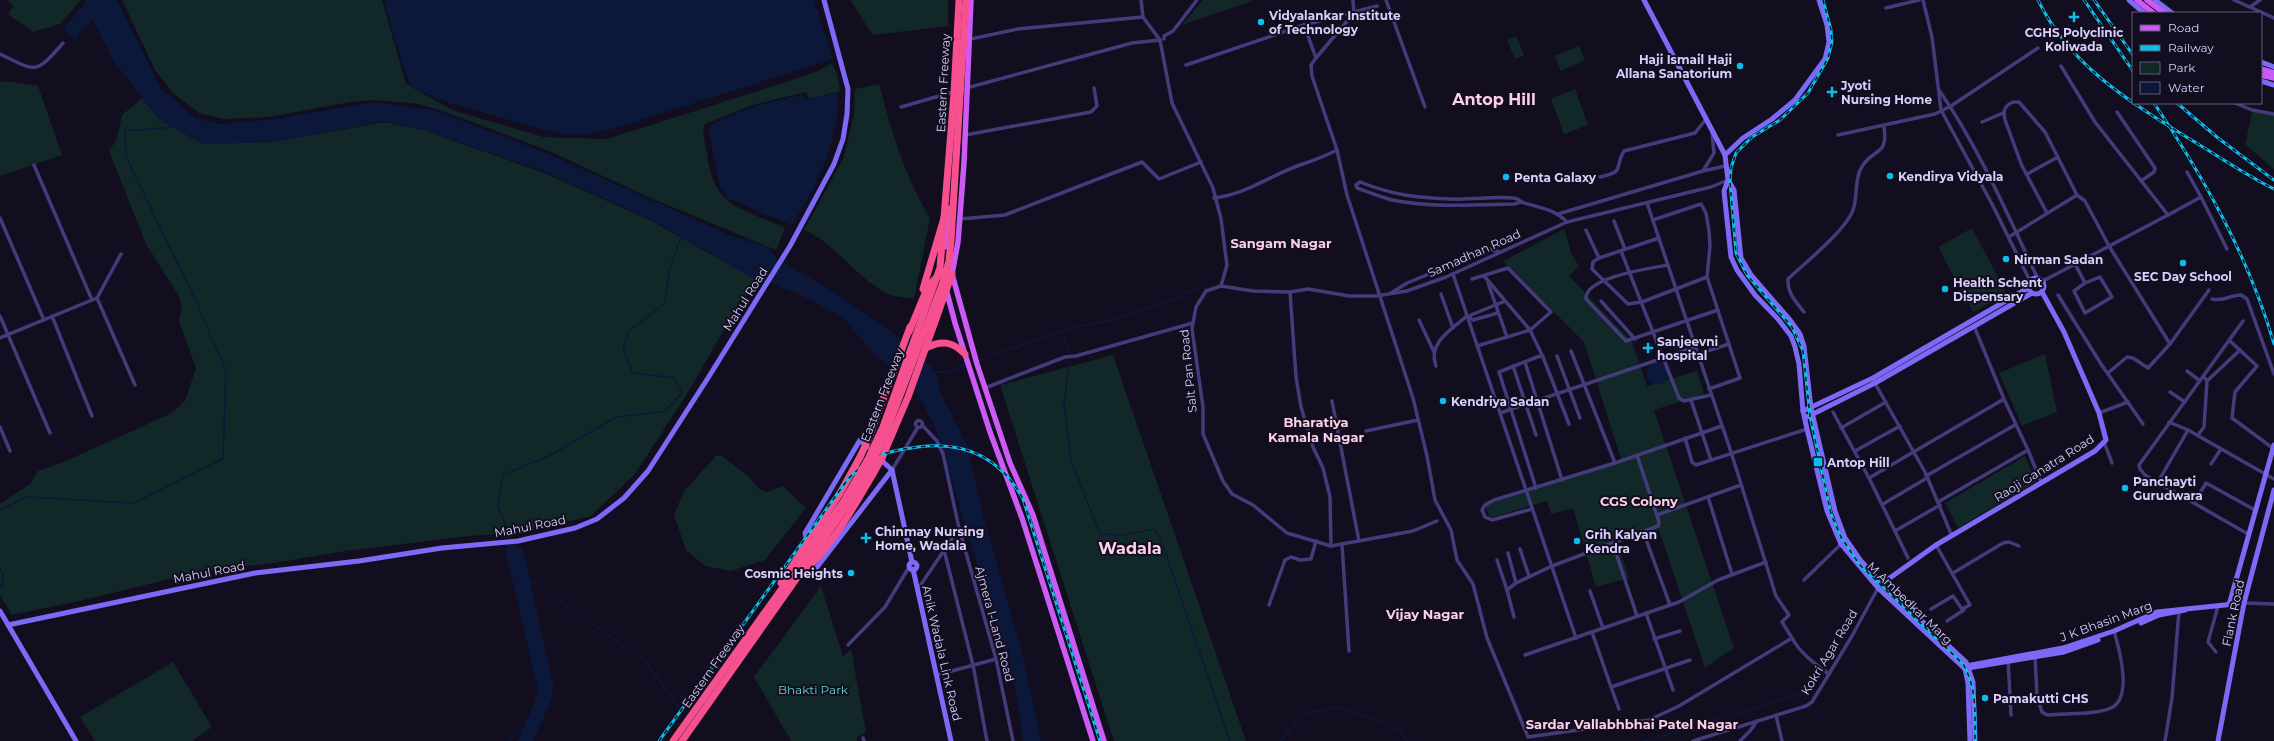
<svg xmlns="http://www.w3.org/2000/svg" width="2274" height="741" viewBox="0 0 2274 741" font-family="Montserrat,sans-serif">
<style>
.green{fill:#112728}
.water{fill:#0c183a}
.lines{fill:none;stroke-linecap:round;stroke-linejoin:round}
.stream{stroke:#0c183a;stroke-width:1.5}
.street{stroke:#443b7b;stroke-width:3.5}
.secondary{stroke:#7c6af7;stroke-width:5}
.primary{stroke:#cc5bf6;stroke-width:5.5}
.highway{stroke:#f6508f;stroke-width:7}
.rail-casing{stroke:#0dbeea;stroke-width:3}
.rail{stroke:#120e1f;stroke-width:1.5;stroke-dasharray:4.5;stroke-linecap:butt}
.highway-bridge{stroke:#f6508f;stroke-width:7}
.poi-dot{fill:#0dbeea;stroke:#120e1f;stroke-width:1.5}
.labels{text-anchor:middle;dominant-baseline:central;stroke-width:4;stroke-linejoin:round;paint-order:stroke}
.poi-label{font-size:12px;font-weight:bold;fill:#d8cefc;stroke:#120e1f;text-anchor:start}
.street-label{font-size:12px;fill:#d8cefc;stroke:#120e1f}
.park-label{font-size:12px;fill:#5fd8c5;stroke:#120e1f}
.neighbourhood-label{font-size:13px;font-weight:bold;fill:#fcd0e8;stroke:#120e1f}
.district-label{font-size:16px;font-weight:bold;fill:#fcd0e8;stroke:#120e1f}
</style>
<rect width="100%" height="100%" fill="#120e1f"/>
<!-- green -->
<g class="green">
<path d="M6,0H81L60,24L33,32L8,14L14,6Z"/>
<path d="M122,0H382L406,84L452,110L543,137L607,139L789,81L818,71L832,63L837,74L840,91L809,99L806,92L752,105L705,124C701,133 706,144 707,154C714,209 742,208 785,228L776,250L646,196L549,151L440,110L418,104L376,100L350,102L269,117L223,119L199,113L174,94L155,70Z"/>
<path d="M850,0H948V26L873,35Z"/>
<path d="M1203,0H1252V1L1182,25Z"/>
<path d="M1516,36L1524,55L1515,59L1507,40Z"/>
<path d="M1579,46L1585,60L1561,71L1555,56Z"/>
<path d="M4,81L38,86L62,155L0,176V82Z"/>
<path d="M879,84C892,132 904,175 930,218L914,299C905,297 892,297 884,292C854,275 835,243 804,230L844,157L854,114L855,89Z"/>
<path d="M1575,89L1588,125L1564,134L1551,99Z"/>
<path d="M142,98L158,118L202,144L273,142L384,122L423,130L542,172L648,219L746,274L758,279L736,309L687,394L635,474L591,516L522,532L469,536L345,551L274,563L203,571L79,601L12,615L0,595V504L31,483L38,471L61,463L172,413L185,401L196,368L179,321L182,306L179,296L146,244L109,151L117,139L122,115Z"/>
<path d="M2258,111L2274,114V169L2245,144L2252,112Z"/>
<path d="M1972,228L2007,294L1973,312L1938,247Z"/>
<path d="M1564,229L1572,255L1579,266L1569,276L1632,342L1647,386L1697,371L1704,394L1654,410L1734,648L1705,668L1659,530L1617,543L1629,578L1596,587L1573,508L1551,514L1547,501L1490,518L1484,502L1621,459L1584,342L1503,261Z"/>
<path d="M2045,354L2057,412L2022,426L1999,373Z"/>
<path d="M1113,355L1246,741H1114L1000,385Z"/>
<path d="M721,455L748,476L759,489L767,492L783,486L806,508L765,560L731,571L705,566L686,550L674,515L684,491L716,456Z"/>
<path d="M2025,456L2036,482L1958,528L1945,503Z"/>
<path d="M821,586L843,656L851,649L866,732L857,737L858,741H791L754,677Z"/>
<path d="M173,662L212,727L192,741H95L80,717Z"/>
</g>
<!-- water -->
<g class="water">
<path d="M84,0H117L161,89L195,118L218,124L276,119L374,102L433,110L544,152L729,235L767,247L777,259L837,294L921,353L938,377L940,392L967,445L983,515L1022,653L1041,741H1023L1016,690L935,427L914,387L871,351L844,318L801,295L746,274L648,218L543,171L423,130L384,121L273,142L202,144L158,118L113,60L93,19L75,39L64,29L85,3Z"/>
<path d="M384,0H814L833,59L612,129L582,135L556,133L449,103L411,87L394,37Z"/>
<path d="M837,93C837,104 838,116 835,127C828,162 811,195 792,225L729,199L720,187L708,127C740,109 768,102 803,95L805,100Z"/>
<circle cx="1658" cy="373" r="11"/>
<path d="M515,544L517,547L522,546L553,684L552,699L533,741H518L536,698L538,689L505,549L509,545Z"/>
</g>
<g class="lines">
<!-- stream -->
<g class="stream">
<path d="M1061,331L1070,355L1064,405L1071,461L1100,534L1124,535L1154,529L1161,540L1230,741"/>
<path d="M978,361L1070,328L1111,320L1173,300L1197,288"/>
<path d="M934,372H945L967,365"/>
<path d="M0,510L27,497L133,503L223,459L226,371L195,299L126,157L125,131L174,127"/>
<path d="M512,540L498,506L503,475L551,455L616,417L665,411L682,393L674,378L633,373L623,349L628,332L664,304L670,268L681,236"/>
<path d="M0,568L4,577L2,586L0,587"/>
<path d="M527,578L646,662L683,714"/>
<path d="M509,741L523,730"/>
<path d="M1280,741L1303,714L1339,707L1398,729L1408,741"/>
<path d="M1645,741L1805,693L1822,672"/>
</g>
<!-- street -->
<g class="street">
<path d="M1141,0L1143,17L1160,40L1172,103L1213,188L1221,219L1227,265L1221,286"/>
<path d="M1353,0L1354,13L1316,58L1311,65L1312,76L1337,150L1347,195L1413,398L1427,456L1435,500L1451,530L1457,560L1473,584L1487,638L1528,737L1649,720L1679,706L1792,638C1800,653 1815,664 1829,674"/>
<path d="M1386,0L1425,107"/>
<path d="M1923,0L1932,37L1941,110L1992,204L2030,281"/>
<path d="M2234,0L2274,18"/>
<path d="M2250,7L2260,0"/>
<path d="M1886,8L1919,0"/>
<path d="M1304,25L1316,58"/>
<path d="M971,39L1018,29L1143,17"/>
<path d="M1164,39V36L1173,31L1197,0"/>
<path d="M0,54C37,72 35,75 63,43"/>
<path d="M1186,65L1304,25L1377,6"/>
<path d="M959,90L1132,43L1160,40"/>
<path d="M1939,90C1978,146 2008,215 2037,277"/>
<path d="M2235,103L2252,110L2274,114"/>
<path d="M901,107L953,92"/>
<path d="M2117,112L2155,168L2154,172L2141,181"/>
<path d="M1982,122L2003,113"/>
<path d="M965,135L1091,112L1097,106L1094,88"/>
<path d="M1838,135L1935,114L1951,106L2038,48"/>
<path d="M34,165L92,300"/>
<path d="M1703,171L1725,166"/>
<path d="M2187,172L2201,197"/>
<path d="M2027,174L2058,157"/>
<path d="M1600,177C1627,171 1613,168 1624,151L1695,133L1706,119"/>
<path d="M2077,195L2085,201L2109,246L2170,344"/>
<path d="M1214,198C1245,195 1271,175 1300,165C1315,160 1324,157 1337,150"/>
<path d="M1522,202L1514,204C1473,205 1432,208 1392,200C1380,197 1368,192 1357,188L1356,185L1360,182C1392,195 1418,198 1452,199C1472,200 1493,196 1513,198C1518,198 1520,201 1524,203C1541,208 1554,209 1567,222"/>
<path d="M1647,203L1731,452L1776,596L1789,615L1782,622L1792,638"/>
<path d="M1558,214L1703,171L1714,153L1712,133"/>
<path d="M2168,215L2201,197L2227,249"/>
<path d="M0,218L44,320"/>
<path d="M960,219L1005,215L1142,162L1159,179L1201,162"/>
<path d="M1653,220L1701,204L1706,213L1709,231L1710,246L1707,277L1740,378L1709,389"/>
<path d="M1614,221L1625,249"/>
<path d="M1586,230L1599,258"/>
<path d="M2009,237L2077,195L2045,132L2019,102H2013C2004,106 2003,111 2005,120L2022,166L2047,213"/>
<path d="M1659,238L1599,258L1593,262L1592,269L1628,304L1642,302L1707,277"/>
<path d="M1621,251L1679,398L1684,401L1711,395"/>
<path d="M2075,264L2085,283"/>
<path d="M1668,265C1652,268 1584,277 1586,299L1626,341L1718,310"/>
<path d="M1453,274L1576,638"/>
<path d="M1484,276L1530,330L1543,357"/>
<path d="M2100,277L2112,297L2085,313L2074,291L2085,283Z"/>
<path d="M1472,279L1508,268L1551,312L1530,330L1477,346"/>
<path d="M2043,281L2168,215L2095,122L2061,66"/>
<path d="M1488,283L1507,337"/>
<path d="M1290,292L1296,377L1301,407L1313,447L1323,468L1330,497L1331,546"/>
<path d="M1391,293L1407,283L1490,249L1499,252"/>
<path d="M1441,294L1453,328"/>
<path d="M2058,295L2101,364L2143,424"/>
<path d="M97,298L135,385"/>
<path d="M2212,299C2223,302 2230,295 2241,295L2247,299L2274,374"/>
<path d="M1601,301L1635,339"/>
<path d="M1804,312C1796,302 1787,293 1788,279C1805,263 1846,230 1853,210C1858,197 1854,177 1863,165C1876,147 1888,156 1884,126"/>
<path d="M1498,313L1473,320L1470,318L1471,315L1505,301"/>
<path d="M0,316L50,433"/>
<path d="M52,316L92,416"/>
<path d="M1419,320L1434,352"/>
<path d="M2243,321L2139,465L2140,469L2145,475L2248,534"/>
<path d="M1974,326L2004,399"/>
<path d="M0,338L97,298L121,254"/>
<path d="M2230,341L2257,366L2235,392L2232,418L2274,449"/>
<path d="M1571,351L1615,463"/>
<path d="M1698,354L1729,344"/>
<path d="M1557,356L1580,418"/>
<path d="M1525,362L1562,480"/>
<path d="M1436,366C1427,343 1452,329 1467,316"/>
<path d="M1513,366L1536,435"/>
<path d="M2187,371L2200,381"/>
<path d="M2108,373L2127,357L2133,358L2148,368L2170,344L2209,290"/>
<path d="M1872,378L1925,472L1952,536"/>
<path d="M2207,381L2240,350"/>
<path d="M985,388L1065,357L1076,356L1193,323"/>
<path d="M2170,392L2185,402"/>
<path d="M1691,400L1711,460"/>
<path d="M1332,401L1359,541"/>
<path d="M1833,412L1869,478L1908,558"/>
<path d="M1500,413L1696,347"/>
<path d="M2099,413L2128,402"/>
<circle cx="919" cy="424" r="3.5"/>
<path d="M2169,422L2188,430L2274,479"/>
<path d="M922,425L937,441L943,454L959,528L996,659L1013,741"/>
<path d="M0,427L10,451"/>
<path d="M1841,428L1886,402"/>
<path d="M1366,431L1418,420"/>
<path d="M2198,435L2204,427L2207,381L2204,377"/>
<path d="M1685,438L1692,462L1696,465L1807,429"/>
<path d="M2104,442L2112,463"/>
<path d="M2028,450L2041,482"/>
<path d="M1855,451L1900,426"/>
<path d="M2211,464L2221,449"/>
<path d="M892,470L918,427"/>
<path d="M1926,476L2015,425"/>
<path d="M1869,478L2004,399L2028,450L1938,502"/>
<path d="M2158,482L2188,430"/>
<path d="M1536,488L1499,372L1540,356L1543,357L1569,424"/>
<path d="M1708,497L1732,574"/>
<path d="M2194,503L2206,483L2255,510"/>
<path d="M1883,504L1927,478"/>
<path d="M1532,509L1492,520L1485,517L1482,510L1485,505L1494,500L1615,463L1722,426"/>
<path d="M1657,515L1741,485"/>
<path d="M1437,521L1413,531L1331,546L1287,533L1253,505L1232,494L1223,481L1203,434V407L1192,329L1196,307L1206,291L1221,286L1253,291L1290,292L1308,289L1349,296H1376L1407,291L1446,277L1567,222L1711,187L1728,180"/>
<path d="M1895,531L1940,505"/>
<path d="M1647,542L1670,605"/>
<path d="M1342,545L1349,651"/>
<path d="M1520,549L1529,576"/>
<path d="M944,550L973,665L987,741"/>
<path d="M1615,550L1637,616"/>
<path d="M1508,553L1516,583"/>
<path d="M1497,560L1507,590"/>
<path d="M1953,573L2003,543L2009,542L2019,546"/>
<path d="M1804,580L1841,544"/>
<path d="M918,589L959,528"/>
<path d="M1590,591L1603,628"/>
<path d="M2244,603L2274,604"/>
<path d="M1269,605L1285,560L1291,557L1300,560L1311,559L1316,541"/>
<path d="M1931,609L1953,596L1962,609L1970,605L1936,545"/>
<path d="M1646,613L1673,690"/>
<path d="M1514,617L1507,590L1516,583L1552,566L1658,526L1659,522L1637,455"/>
<path d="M1947,621L1964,610"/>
<path d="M1592,632L1611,687L1690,660"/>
<path d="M1654,639L1680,631"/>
<path d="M848,645L885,607L909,567"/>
<path d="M2216,652L2208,642L2218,606"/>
<path d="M1525,655L1679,602L1718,580L1766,562"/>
<path d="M2035,655L2037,697L2042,712L2047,715C2065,713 2096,715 2111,708C2133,698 2119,648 2114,631"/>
<path d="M2008,659L2011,715"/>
<path d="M937,675L996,659"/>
<path d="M1611,687L1619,709"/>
<path d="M1776,715L1782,741"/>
<path d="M863,738L864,741"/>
<path d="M1693,741L1806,706L1812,702L1852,636L1878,588"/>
<path d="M1740,741L1750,731L1757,721"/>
<path d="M2165,741L2172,698L2179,611"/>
</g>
<!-- secondary -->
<g class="secondary">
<path d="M1644,0L1725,155L1728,180L1724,191L1731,257L1737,270L1755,295L1778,319L1791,336L1795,347L1799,364L1803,411L1807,429L1827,511L1841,544L1878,588L1965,669L1968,683L1970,741"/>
<path d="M2129,0L2144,13"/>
<path d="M2155,0L2172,13"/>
<path d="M2261,62L2274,67"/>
<path d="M2261,81L2274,85"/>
<path d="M1725,155L1743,138L1772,119L1795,100L1825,59L1829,42L1827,25L1819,0"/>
<path d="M1728,180L1734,190L1741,258L1751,275L1790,320L1800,334L1804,346L1811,408L1835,511L1845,538L1861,561L1881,583L1966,662L1973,682L1975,741"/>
<circle cx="2036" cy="286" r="8"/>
<path d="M1803,411L1873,378L2028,288"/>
<path d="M1805,418L1875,383L2032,293"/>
<path d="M879,458L892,470L912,562"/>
<path d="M807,542L805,533L860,440L867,447"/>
<circle cx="913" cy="566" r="4"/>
<path d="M913,569L951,741"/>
<path d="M796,579L814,571L892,470"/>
<path d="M1880,585L1936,545L2095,451L2106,440L2099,413L2064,332L2042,292"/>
<path d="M2229,605L2274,445"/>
<path d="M0,611L76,741"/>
<path d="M2141,623L2159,615L2185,610"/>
<path d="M8,625L255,573L359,561L442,548L518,541L575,528L597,519L624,498L648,471L708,378L790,246L834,164L843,139L847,114L848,89L824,0"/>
<path d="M1966,666L2063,648L2114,631L2157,612L2244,603"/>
<path d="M1968,668L2064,652L2098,640"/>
<path d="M2218,741L2244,603L2274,490"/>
</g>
<!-- primary -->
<g class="primary">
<path d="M971,0L964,163L958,242L952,274L977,364L1010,463L1033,515L1104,741"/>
<path d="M2137,0L2153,13"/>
<path d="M2147,0L2164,13"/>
<path d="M2261,69L2274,73"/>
<path d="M2261,75L2274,78"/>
<path d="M945,247L949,210"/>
<path d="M946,289L955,323L990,432L1022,518L1093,741"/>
</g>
<!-- highway -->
<g class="highway">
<path d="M923,289L944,218L950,209"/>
<path d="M926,348C941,340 952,341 965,354"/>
<path d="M868,440L910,327"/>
<path d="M882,458L908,397L952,274L942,272L928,286L909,332"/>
<path d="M809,566C831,547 858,500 873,474"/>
<path d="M781,583L839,495L860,457"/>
<path d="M673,741L813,545"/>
<path d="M682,741L818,548"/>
</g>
<defs>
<g id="rail">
<path d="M1823,0L1831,30L1832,42L1828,58L1808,93L1780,120L1752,137L1736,153L1731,168L1730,182L1736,253L1747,275L1792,327L1803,351L1810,416L1831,514L1841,537L1859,564L1963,664C1977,688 1975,714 1975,741"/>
<path d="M2038,0C2070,66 2129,101 2188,138C2217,155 2244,174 2274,189"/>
<path d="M2084,0L2133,71"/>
<path d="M2094,0L2133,55"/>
<path d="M2154,103C2204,178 2249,257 2274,344"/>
<path d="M2177,103L2218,138L2274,180"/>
<path d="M659,741L848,479C872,455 885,451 918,447C965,441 1000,457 1023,499L1100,741"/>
</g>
</defs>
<!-- rail casing -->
<use href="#rail" class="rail-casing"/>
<!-- rail -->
<use href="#rail" class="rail"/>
<!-- highway-bridge -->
<g class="highway-bridge">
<path d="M860,457L868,440"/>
<path d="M873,474L882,458"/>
<path d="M813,545L844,501L868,459L883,427L940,268L954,93L959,0"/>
<path d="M818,548L849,502L873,461L887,430L942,285L949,261L951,240L966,0"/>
</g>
</g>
<!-- markers -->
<g class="poi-dot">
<path d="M2072 11h4v4h4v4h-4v4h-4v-4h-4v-4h4z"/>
<circle cx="1261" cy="22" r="4"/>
<circle cx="1740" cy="66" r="4"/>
<path d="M1830 86h4v4h4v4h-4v4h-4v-4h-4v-4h4z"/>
<circle cx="1890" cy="176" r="4"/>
<circle cx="1506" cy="177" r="4"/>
<circle cx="2006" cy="259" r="4"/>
<circle cx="2183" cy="263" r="4"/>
<circle cx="1945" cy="289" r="4"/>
<path d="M1646 342h4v4h4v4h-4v4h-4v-4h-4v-4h4z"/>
<circle cx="1443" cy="401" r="4"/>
<rect x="1813" y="457" width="10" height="10" rx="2"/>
<circle cx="2125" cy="488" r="4"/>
<path d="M864 532h4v4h4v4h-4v4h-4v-4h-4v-4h4z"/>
<circle cx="1577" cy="541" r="4"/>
<circle cx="851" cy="573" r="4"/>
<circle cx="1985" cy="698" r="4"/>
</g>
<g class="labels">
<!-- poi labels -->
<g class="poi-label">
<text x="1269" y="15">Vidyalankar Institute<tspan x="1269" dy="14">of Technology</tspan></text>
<text x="2074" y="32" text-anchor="middle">CGHS Polyclinic<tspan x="2074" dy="14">Koliwada</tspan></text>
<text x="1732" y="59" text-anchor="end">Haji Ismail Haji<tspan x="1732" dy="14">Allana Sanatorium</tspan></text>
<text x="1841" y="85">Jyoti<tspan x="1841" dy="14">Nursing Home</tspan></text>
<text x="1898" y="176">Kendirya Vidyala</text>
<text x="1514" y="177">Penta Galaxy</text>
<text x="2014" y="259">Nirman Sadan</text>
<text x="2183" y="276" text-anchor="middle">SEC Day School</text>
<text x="1953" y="282">Health Schent<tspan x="1953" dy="14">Dispensary</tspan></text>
<text x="1657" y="341">Sanjeevni<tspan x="1657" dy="14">hospital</tspan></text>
<text x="1451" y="401">Kendriya Sadan</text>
<text x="1827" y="462">Antop Hill</text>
<text x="2133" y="481">Panchayti<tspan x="2133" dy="14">Gurudwara</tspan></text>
<text x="875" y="531">Chinmay Nursing<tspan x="875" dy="14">Home, Wadala</tspan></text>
<text x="1585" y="534">Grih Kalyan<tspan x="1585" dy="14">Kendra</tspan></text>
<text x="843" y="573" text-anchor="end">Cosmic Heights</text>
<text x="1993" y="698">Pamakutti CHS</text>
</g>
<!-- street labels -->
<g class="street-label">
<text transform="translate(943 83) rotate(-87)">Eastern Freeway</text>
<text transform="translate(1474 253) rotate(-24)">Samadhan Road</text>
<text transform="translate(745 299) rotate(-58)">Mahul Road</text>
<text transform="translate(1188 371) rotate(-96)">Salt Pan Road</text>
<text transform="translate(882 395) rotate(-69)">Eastern Freeway</text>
<text transform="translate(2044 468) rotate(-32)">Raoji Ganatra Road</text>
<text transform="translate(530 526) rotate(-11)">Mahul Road</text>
<text transform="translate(209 572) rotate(-11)">Mahul Road</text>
<text transform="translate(1910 603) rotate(44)">M Ambedkar Marg</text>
<text transform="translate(2233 613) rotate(-78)">Flank Road</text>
<text transform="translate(2106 621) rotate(-20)">J K Bhasin Marg</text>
<text transform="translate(995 624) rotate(75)">Ajmera l-Land Road</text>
<text transform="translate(1829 652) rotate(-59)">Kokri Agar Road</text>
<text transform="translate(942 653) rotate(77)">Anik Wadala Link Road</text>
<text transform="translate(713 666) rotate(-55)">Eastern Freeway</text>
</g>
<!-- park labels -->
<g class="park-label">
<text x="813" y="689">Bhakti Park</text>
</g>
<!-- neighbourhood labels -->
<g class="neighbourhood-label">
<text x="1281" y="243">Sangam Nagar</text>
<text x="1316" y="422">Bharatiya<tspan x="1316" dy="15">Kamala Nagar</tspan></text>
<text x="1639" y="501">CGS Colony</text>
<text x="1425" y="614">Vijay Nagar</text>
<text x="1632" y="724">Sardar Vallabhbhai Patel Nagar</text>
</g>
<!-- district labels -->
<g class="district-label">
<text x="1494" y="99">Antop Hill</text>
<text x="1130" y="548">Wadala</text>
</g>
</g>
<!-- legend -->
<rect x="2132" y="12" width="130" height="92" fill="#120e1f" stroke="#615b77"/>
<rect x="2140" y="25" width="20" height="6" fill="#cc5bf6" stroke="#615b77"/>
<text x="2168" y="32" font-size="12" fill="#d8cefc">Road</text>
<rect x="2140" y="45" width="20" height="6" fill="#0dbeea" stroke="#615b77"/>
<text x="2168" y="52" font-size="12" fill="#d8cefc">Railway</text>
<rect x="2140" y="62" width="20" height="12" fill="#112728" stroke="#615b77"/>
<text x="2168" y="72" font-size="12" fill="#d8cefc">Park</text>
<rect x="2140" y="82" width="20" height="12" fill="#0c183a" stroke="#615b77"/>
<text x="2168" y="92" font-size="12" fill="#d8cefc">Water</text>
</svg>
